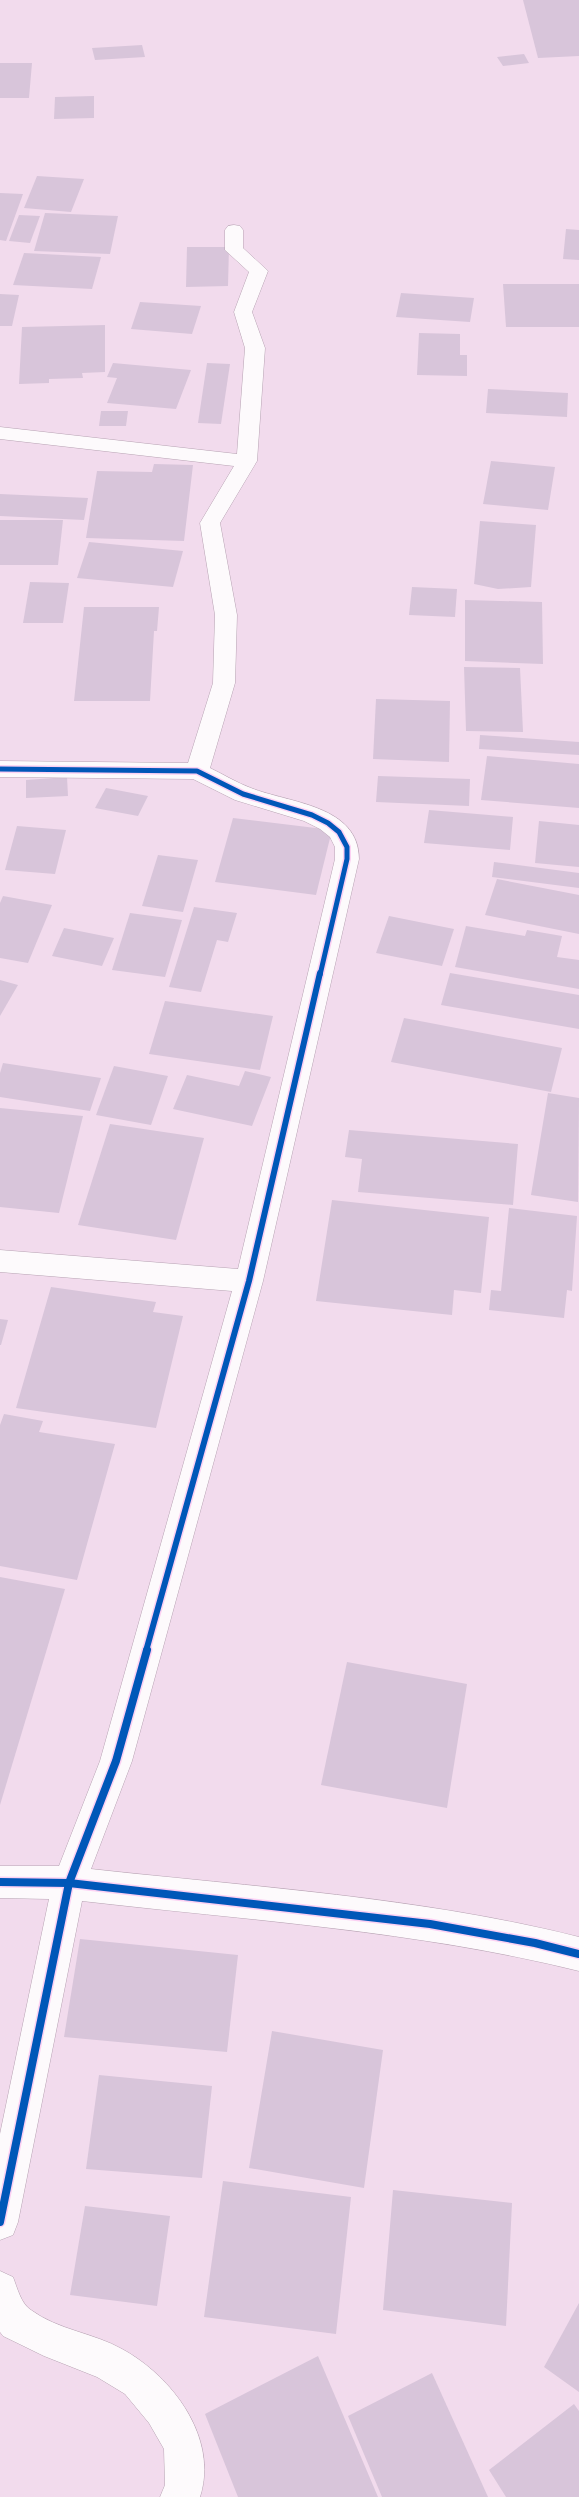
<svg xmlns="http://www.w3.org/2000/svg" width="579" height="2497" viewBox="0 0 579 2497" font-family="Overpass,sans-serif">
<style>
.building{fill:#d8c5da}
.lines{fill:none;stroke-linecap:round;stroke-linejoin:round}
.minor-casing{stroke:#b7a3b3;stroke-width:1}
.minor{fill:#fdfafc;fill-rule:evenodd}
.cycleway-far2-casing{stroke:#fcd1f3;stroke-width:8}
.cycleway-far1-casing{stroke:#fcd1f3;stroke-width:9}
.cycleway-casing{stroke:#fcd1f3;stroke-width:11}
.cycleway-far2{stroke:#0057b8;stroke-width:5}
.cycleway-far1{stroke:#0057b8;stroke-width:6}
.cycleway{stroke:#0057b8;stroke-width:8}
</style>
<rect width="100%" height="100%" fill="#f2dbed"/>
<!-- building -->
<g class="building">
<path d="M523,0H579V56L538,58Z"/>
<path d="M142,45L145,57L95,60L92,48Z"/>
<path d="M524,54L529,63L503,66L497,57Z"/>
<path d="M0,63H32L29,98H0Z"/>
<path d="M94,96V118L54,119L55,97Z"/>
<path d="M37,176L84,179L71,212L24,208Z"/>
<path d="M0,193L23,194L6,241L0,240Z"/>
<path d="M45,213L118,216L110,254L34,251Z"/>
<path d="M19,215L40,216L30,243L9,241Z"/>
<path d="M566,229L579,230V260L563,259Z"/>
<path d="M187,247H229L228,286L186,287Z"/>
<path d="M24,253L101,257L92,289L13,285Z"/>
<path d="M503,284H579V327H506Z"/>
<path d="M401,293L474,298L470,322L396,317Z"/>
<path d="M0,294L19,295L12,326H0Z"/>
<path d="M140,302L201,306L192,334L131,329Z"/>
<path d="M105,325V372L82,373L83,378L49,379V383L19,384L22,327Z"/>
<path d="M419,333L460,334V355H467V376L417,375Z"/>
<path d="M113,363L191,370L176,409L107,403L117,378L107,377Z"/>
<path d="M207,363L230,364L221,424L198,423Z"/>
<path d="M488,389L568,393L567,417L486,413Z"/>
<path d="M101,411H128L126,426H99Z"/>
<path d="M491,461L555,467L548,510L483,504Z"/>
<path d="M154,464L193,465L184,541L86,538L97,471L152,472Z"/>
<path d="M0,494L88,498L84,520L0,516Z"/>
<path d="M0,520H63L58,565H0Z"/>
<path d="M480,521L536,525L531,587L498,589L474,584Z"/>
<path d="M89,542L183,551L173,587L77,578Z"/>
<path d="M30,582L69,583L63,623H23Z"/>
<path d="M412,587L457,589L455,617L409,615Z"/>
<path d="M465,600L542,602L543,664L465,661Z"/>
<path d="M84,607H159L157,631H154L150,701H74Z"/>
<path d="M464,667L520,668L523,732L466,731Z"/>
<path d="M376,699L450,701L449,762L373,759Z"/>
<path d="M480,735L579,742V755L479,749Z"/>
<path d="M487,756L579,764V808L481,800Z"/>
<path d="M378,776L470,779L469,806L376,802Z"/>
<path d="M67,777L68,796L26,798V780Z"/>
<path d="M106,788L148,796L138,816L95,808Z"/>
<path d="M429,810L513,817L510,850L424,843Z"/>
<path d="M233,818L332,830L316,895L215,882Z"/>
<path d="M539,821L579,825V867L535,863Z"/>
<path d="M17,826L66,830L55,874L5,870Z"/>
<path d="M158,855L198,860L183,912L142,906Z"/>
<path d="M494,862L579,873V888L492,877Z"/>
<path d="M497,879L579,895V934L485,915Z"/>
<path d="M3,896L52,905L28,963L0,958V903Z"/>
<path d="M194,907L237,913L228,942L217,940L201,992L169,987Z"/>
<path d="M130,913L182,920L165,977L112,970Z"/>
<path d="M389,916L454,929L442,966L376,953Z"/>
<path d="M466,926L525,936L527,930L562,936L557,957L579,960V989L455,967Z"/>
<path d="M64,928L114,938L102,966L52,956Z"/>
<path d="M450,973L579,995V1029L441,1005Z"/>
<path d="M0,980L18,985L0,1016Z"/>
<path d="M165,1001L273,1016L260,1070L149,1054Z"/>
<path d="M404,1018L562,1048L551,1092L391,1062Z"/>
<path d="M3,1063L101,1078L90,1111L0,1097V1073Z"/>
<path d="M114,1066L168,1076L151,1125L96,1115Z"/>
<path d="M245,1071L271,1077L252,1126L173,1109L187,1075L239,1086Z"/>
<path d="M548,1093L579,1098L578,1202L531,1195Z"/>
<path d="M0,1108L83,1116L59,1213L0,1207Z"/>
<path d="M110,1124L204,1138L176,1240L78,1225Z"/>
<path d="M349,1130L518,1144L513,1205L358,1192L362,1159L345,1157Z"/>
<path d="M332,1200L489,1217L481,1293L454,1290L452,1315L316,1301Z"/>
<path d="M509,1208L577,1216L572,1291L567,1290L564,1318L489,1310L491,1290L501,1291Z"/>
<path d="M51,1287L156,1302L153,1312L183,1316L156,1428L16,1408Z"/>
<path d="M0,1319L8,1320L1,1345H0Z"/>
<path d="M4,1414L43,1421L39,1432L115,1444L77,1580L0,1566V1425Z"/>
<path d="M0,1577L65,1589L0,1805Z"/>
<path d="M347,1662L467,1684L447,1808L321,1785Z"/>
<path d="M80,1939L238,1955L227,2052L64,2037Z"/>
<path d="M272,2031L383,2050L364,2188L249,2168Z"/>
<path d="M99,2075L212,2086L202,2178L86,2169Z"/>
<path d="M223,2181L351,2197L336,2334L204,2317Z"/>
<path d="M393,2190L512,2203L506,2326L383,2310Z"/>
<path d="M85,2206L170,2216L157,2306L70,2295Z"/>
<path d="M579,2303V2392L544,2367Z"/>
<path d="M318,2356L378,2497H238L205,2414Z"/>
<path d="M432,2373L488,2497H382L348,2416Z"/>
<path d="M574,2404L579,2411V2497H506L489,2470Z"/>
</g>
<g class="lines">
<defs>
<g id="minor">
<path d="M234,225L240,226L243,230V248L268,271L252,312L265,348L257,461L220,523L237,615L235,683L210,768C223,774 237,783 251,788C289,803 359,805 359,859L263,1281L132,1761L91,1869C254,1887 420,1897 579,1937V1971C419,1931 246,1920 82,1901L18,2222L13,2235L0,2240V2134L49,1899L0,1898V1866H59L100,1761L232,1291L0,1272V1250L238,1269L335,859V847L330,837L320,829L304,821L235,800L193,779L0,777V761L188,763L213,683L215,615L200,523L234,466L0,439V427L237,454L245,348L234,312L249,272L225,250V230L228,226Z"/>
<path d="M0,2271L13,2277C17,2287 21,2304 31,2310C58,2330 94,2333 122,2349C172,2376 219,2438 200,2497H160L165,2485L164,2449L149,2423L125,2394L97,2377L44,2356L3,2336L0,2332Z"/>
</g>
</defs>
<!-- minor casing -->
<use href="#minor" class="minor-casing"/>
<!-- minor -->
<use href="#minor" class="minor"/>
<defs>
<path id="cycleway-far2" d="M0,769L197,771L243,794L312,815L328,823L339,832L347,847V859L320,975"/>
<path id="cycleway-far1" d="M146,1651L249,1281L320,973"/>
<g id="cycleway">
<path d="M0,1882L69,1883L430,1924L535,1943L579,1954"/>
<path d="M0,2222L69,1883L116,1761L147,1650"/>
</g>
</defs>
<!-- cycleway-far2 casing -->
<use href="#cycleway-far2" class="cycleway-far2-casing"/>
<!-- cycleway-far1 casing -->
<use href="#cycleway-far1" class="cycleway-far1-casing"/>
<!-- cycleway casing -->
<use href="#cycleway" class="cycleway-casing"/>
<!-- cycleway-far2 -->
<use href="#cycleway-far2" class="cycleway-far2"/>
<!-- cycleway-far1 -->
<use href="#cycleway-far1" class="cycleway-far1"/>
<!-- cycleway -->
<use href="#cycleway" class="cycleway"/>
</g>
</svg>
